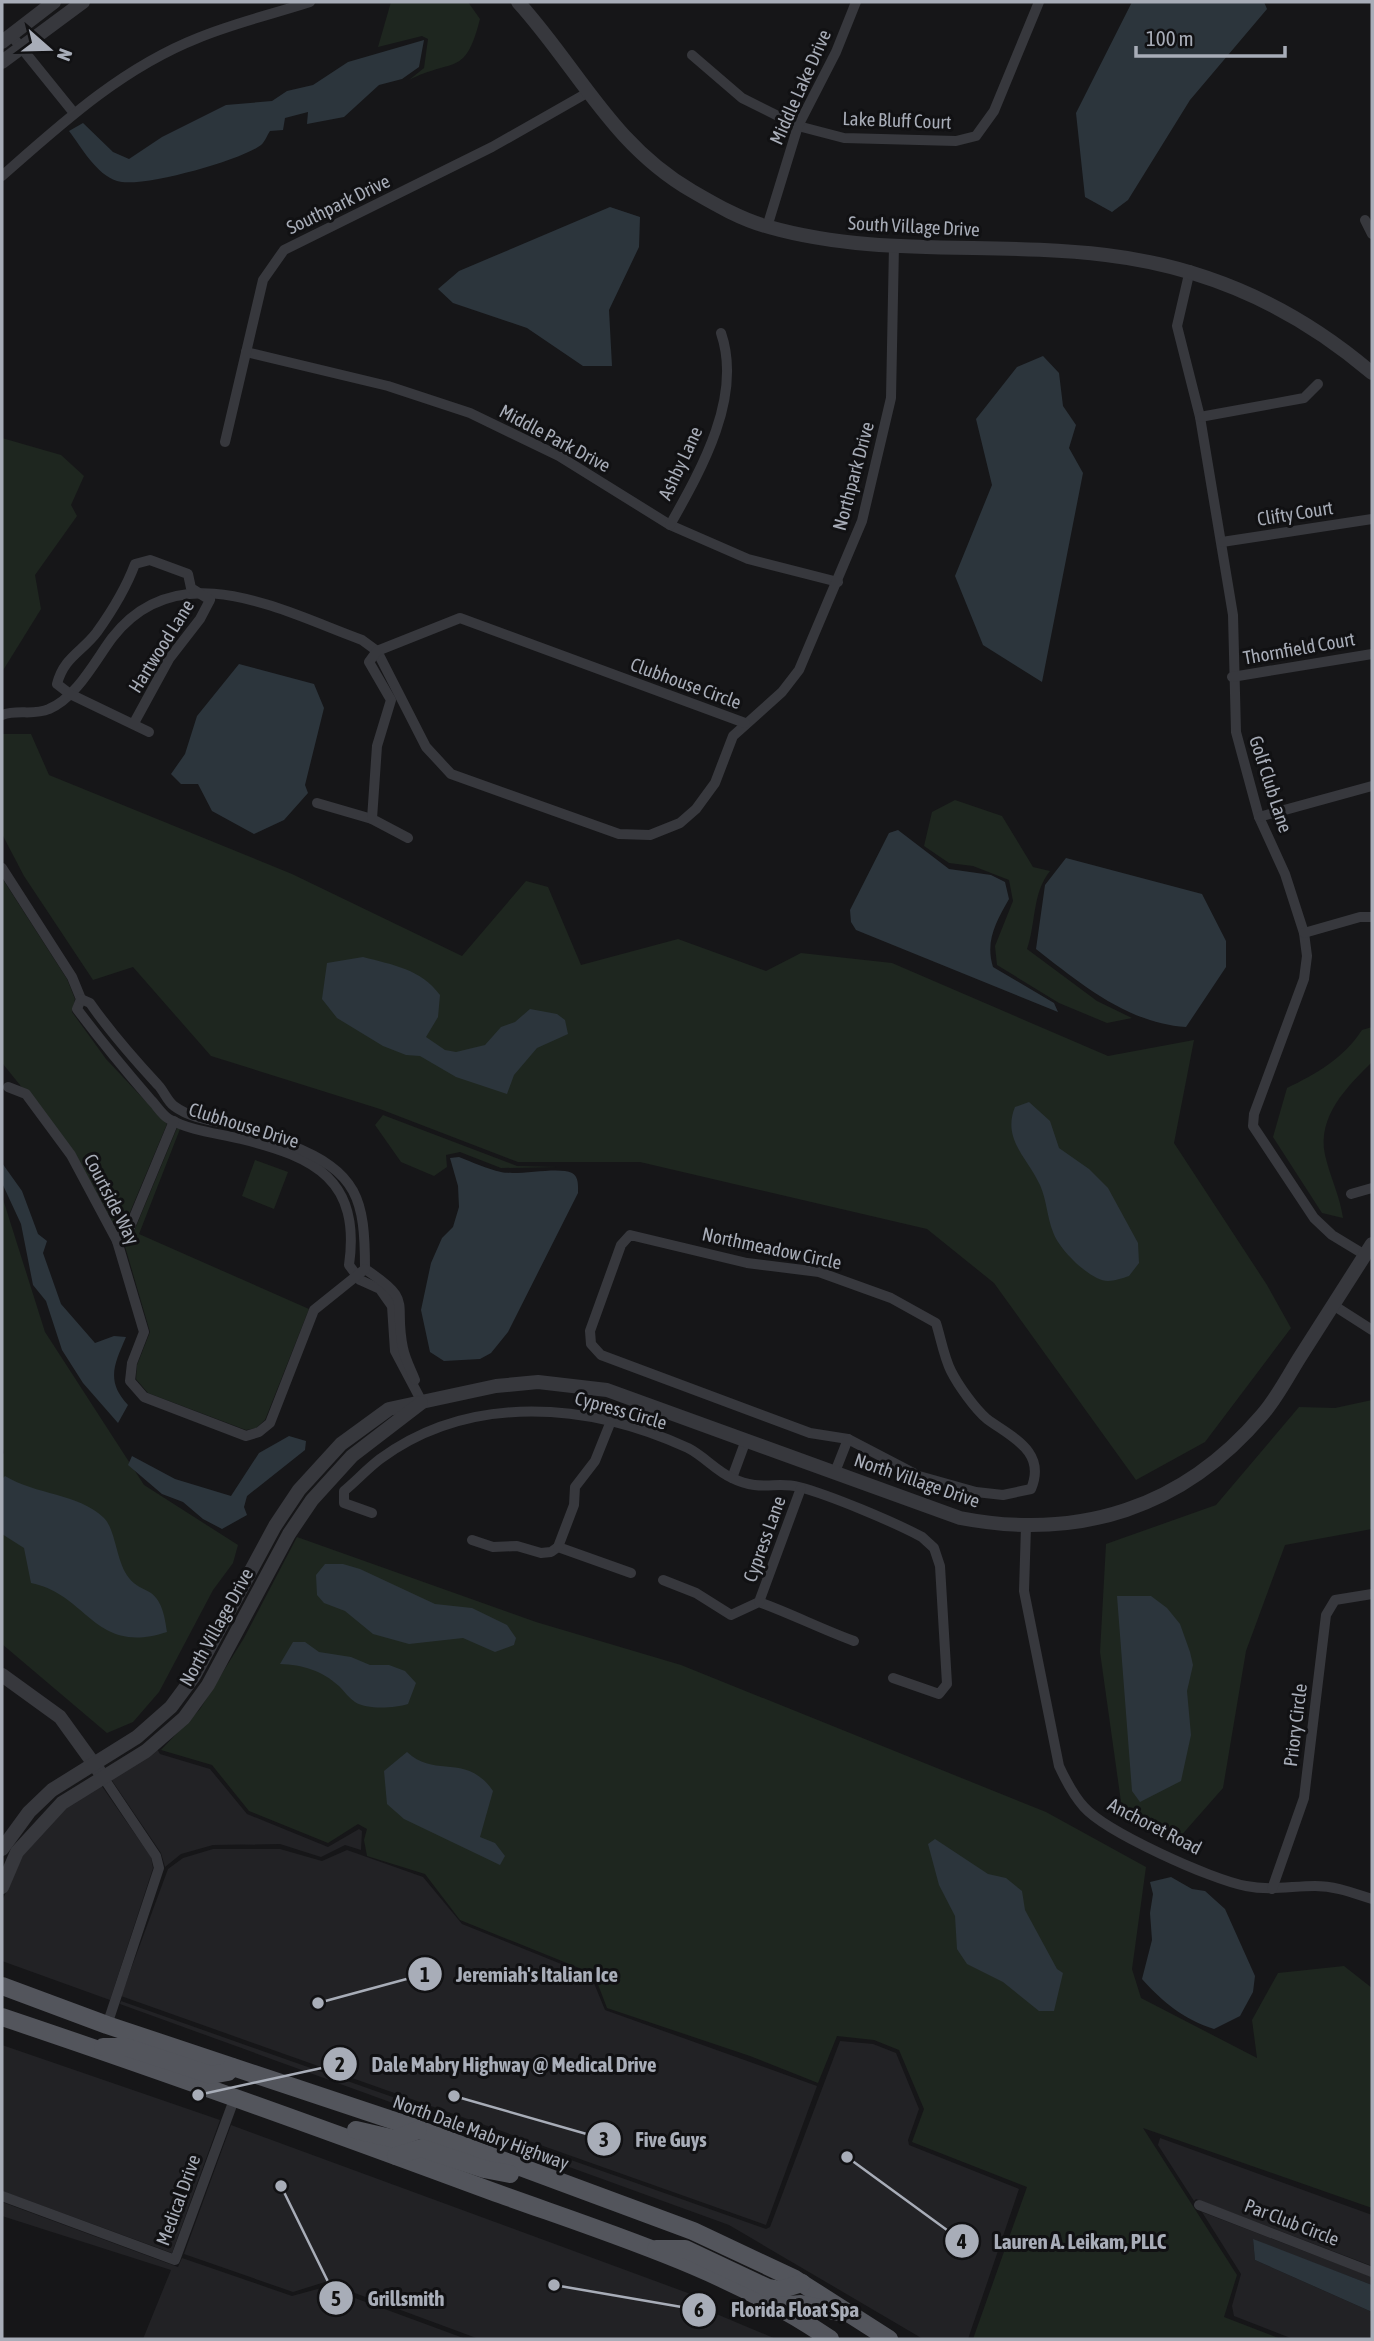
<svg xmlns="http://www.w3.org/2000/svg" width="1374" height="2341" viewBox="0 0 1374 2341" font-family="'Asap Condensed',sans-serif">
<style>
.built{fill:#222225}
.green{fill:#1e261f}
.water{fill:#2c353c}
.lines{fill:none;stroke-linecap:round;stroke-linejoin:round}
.minor{stroke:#37383d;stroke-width:10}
.tertiary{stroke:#37383d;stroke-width:14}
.primary{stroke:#53555c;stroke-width:18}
.labels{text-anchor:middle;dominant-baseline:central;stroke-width:6;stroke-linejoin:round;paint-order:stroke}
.street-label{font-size:19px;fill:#a8adb8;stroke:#111113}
.leader{fill:none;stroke:#a8adb8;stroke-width:2.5}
.callout-dot{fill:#a8adb8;stroke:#111113;stroke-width:2.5}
.mark-label{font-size:21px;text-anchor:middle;font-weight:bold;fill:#111}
.callout-label{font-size:21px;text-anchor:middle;font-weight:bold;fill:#a8adb8;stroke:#111113;stroke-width:6;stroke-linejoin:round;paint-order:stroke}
</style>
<rect width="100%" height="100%" fill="#161618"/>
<!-- built -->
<g class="built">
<path d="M157,1749L160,1754L210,1769L247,1814L328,1847L359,1829L362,1831L361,1850L345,1845L321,1857L280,1844L213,1845L181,1854L165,1867L161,1853L111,1779Z"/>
<path d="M101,1785L151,1857L153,1868L110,2000L2,1961V1901L23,1855L66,1807Z"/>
<path d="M213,1849H280L322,1861L347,1850L423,1877L462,1924L591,1976L605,2010L817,2086L766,2225L121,1996L168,1869L183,1858Z"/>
<path d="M121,2001L766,2229L770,2227L840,2041L873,2044L896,2053L919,2109L908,2140L909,2145L1019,2189L968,2339H923L729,2225L120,2004Z"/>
<path d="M2,2045L220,2120L172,2253L2,2191Z"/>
<path d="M231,2125L696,2296L695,2305L776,2339H479L325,2282L293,2292L184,2254Z"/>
<path d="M1160,2138L1372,2215V2266L1196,2199L1194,2201L1158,2145Z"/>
<path d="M2,2202L178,2267L182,2258L292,2296L325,2287L466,2339H143L171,2270L2,2216Z"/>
<path d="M1202,2212L1372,2277V2285L1253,2240L1255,2260L1372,2312V2339H1293L1234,2316L1232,2306L1241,2274Z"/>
</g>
<!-- green -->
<g class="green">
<path d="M391,2H468L480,19C465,78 454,57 409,80L424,68L428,39L422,36L378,47Z"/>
<path d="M2,438L61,455L84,476L71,505L77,516L35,575L41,609L2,672Z"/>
<path d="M2,734H31L49,775L292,874L462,956L526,881L548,887L581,965L678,939L766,971L801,953L892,963L1108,1056L1194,1040L1174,1143L1267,1285L1291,1328L1205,1442L1136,1480L994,1283L927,1229L640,1162H518L380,1109L211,1056L133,967L93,980L24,876L2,834Z"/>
<path d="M955,800L1002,816L1033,867L1050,871C1032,893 1036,924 1027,949L1097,1001L1132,1018L1107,1023L1059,1003L997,965L995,946L1013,901L1009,880L973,866L949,863L924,846L932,812Z"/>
<path d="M2,878L67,979L75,999L72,1012L106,1059L167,1124L125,1224L118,1232L75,1153L3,1064Z"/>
<path d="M1372,1027V1062C1347,1087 1317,1116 1325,1155C1330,1177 1340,1196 1343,1218L1322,1213L1273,1137L1287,1088C1316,1074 1344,1058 1362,1030Z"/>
<path d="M383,1115L517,1166L558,1167L501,1168L460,1152L446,1155L447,1167L434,1176L401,1162L375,1125Z"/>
<path d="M177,1128L180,1129L139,1234L309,1309L265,1420L256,1428L246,1430L148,1393L136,1379L137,1365L150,1332L124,1243L135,1229Z"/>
<path d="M255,1160L288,1172L274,1209L242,1196Z"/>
<path d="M2,1196L45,1332L144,1485L238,1545L233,1563L213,1590L159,1692L133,1722L107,1733L2,1644V1455L4,1453L2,1445Z"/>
<path d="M1372,1400V1529L1285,1545L1246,1651L1223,1788L1179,1838L1122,1809L1100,1652L1106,1544L1216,1505L1299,1407L1335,1408Z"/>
<path d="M297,1537L536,1622L681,1665L1046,1812L1146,1867L1132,1969L1141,1998L1257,2058L1252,2020L1278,1973L1344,1966L1372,1988V2208L1143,2128L1237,2275L1224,2317L1281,2339H973L1027,2187L912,2142L924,2109L899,2050L874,2040L837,2036L818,2083L750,2056L607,2008L594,1974L460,1920L425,1874L367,1856L364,1840L367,1829L358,1824L328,1843L249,1811L212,1765L161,1750L200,1709L244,1638Z"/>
</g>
<!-- water -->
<g class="water">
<path d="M1132,2H1264L1267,9L1190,100L1128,200L1112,212L1085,197L1076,113Z"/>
<path d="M424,40L419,67L402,79L379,85L344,117L307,124L308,112L285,118L283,130L270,131C267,135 265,142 261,145C242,160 140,189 117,181C96,174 82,148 69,131L83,123L113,152L129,159L162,137L226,105L272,101L287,91L313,85L348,62Z"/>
<path d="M610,207L640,217L639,247L609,310L612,366H583L527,328L453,303L438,289L459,271Z"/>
<path d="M1043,356L1059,373L1063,406L1076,425L1069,448L1083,473L1042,682L983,645L955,576L992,485L976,419L1017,367Z"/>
<path d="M239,664L314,684L324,708L305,785L308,793L284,820L254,834L212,811L198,784H181L171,774L185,754L197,716Z"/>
<path d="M898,830L949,869L991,875L1005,882L1009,899C996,922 985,941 993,967L1054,1003L1058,1012L856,930L851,922L850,910L889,833Z"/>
<path d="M1066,858L1202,894L1226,941V967L1186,1027C1127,1023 1081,984 1036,949L1045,885Z"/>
<path d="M363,957C393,965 421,969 440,995L438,1017L426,1037L445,1050L456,1052L485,1045L501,1027L515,1022L530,1009L557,1014L565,1020L568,1034L537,1048L514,1075L507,1094L456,1077L420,1056L406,1055L383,1046L337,1018L322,999L327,963Z"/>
<path d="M1029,1102L1050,1121L1059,1148L1089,1169L1108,1188L1138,1243L1139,1263L1129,1276C1123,1278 1114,1281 1108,1281C1090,1281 1058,1248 1053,1232C1047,1217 1047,1201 1040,1185C1027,1157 1002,1139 1015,1107Z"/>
<path d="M459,1157C472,1162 487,1169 501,1172C519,1176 558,1166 572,1173C579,1177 578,1186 578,1193L508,1332L491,1353L480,1359L444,1361L430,1352L421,1310L431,1263L442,1238L453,1227L459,1207L458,1186L450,1158Z"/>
<path d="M2,1163L22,1191L38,1234L47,1241L43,1253L61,1304L95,1343L114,1336L126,1337C115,1363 105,1381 128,1405L118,1423L83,1383L62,1350L46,1301L33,1285L21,1224L2,1183Z"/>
<path d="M289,1436L306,1441L305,1450L247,1496L244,1507L247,1515L222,1529L203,1519L183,1502L162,1494L128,1465L132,1456L175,1479L231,1496L259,1453Z"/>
<path d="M5,1476C36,1495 78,1493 104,1518C116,1530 116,1562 129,1578C135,1586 143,1588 151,1593C163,1602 165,1619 167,1632C94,1656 88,1594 31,1583L24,1548L2,1534V1479Z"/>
<path d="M325,1564H343L360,1569L435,1604L472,1608L507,1625L516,1638L514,1645L495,1652L463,1638L409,1644L373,1634L345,1611L324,1603L317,1595L316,1575Z"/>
<path d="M1117,1596H1151L1167,1608L1180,1624L1190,1652L1193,1665L1187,1691L1191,1735L1181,1781L1140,1802L1132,1791Z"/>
<path d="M293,1642H305L319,1652L351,1657L370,1665H389L405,1671L416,1683L408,1704C395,1708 367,1710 355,1702C349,1698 344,1691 339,1686C321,1670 303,1665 280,1664Z"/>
<path d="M407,1752C436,1779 466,1752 493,1791L480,1837L495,1843L505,1856L500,1865L404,1819L387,1804L384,1771Z"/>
<path d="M935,1839L988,1874L1006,1878L1022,1891L1025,1910L1057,1969L1063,1973L1054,2011H1039L1003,1982L967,1964L957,1949L955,1916L939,1885L928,1844Z"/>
<path d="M1171,1877L1192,1889L1205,1891L1225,1909L1255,1976L1253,1992L1240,2016L1214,2029C1183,2019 1164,2003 1142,1979L1152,1940L1150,1913L1153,1894L1150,1882Z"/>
<path d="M1253,2239L1372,2285V2312L1255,2260Z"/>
</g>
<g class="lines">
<!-- minor -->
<g class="minor">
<path d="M11,35L74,113"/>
<path d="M692,55L742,98L798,126L844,138L956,141L976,136L994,111L1039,2"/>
<path d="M2,176C62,123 122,68 198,38C234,23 273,14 310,2"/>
<path d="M1365,220L1372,234"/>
<path d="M767,227L798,126L836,52L856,2"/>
<path d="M1190,270L1177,326L1200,417L1233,615L1236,732L1259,817L1285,874L1304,933L1307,956L1304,979L1254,1114L1253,1126L1314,1218L1332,1235L1365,1255"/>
<path d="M246,352L388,386L470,413L559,456L670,525L748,559L838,582"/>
<path d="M1200,417L1304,398L1318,384"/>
<path d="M225,442L263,280L284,250L492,147L587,93"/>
<path d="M670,525C701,470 743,397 721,333"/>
<path d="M1222,542L1372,519"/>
<path d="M1232,677L1372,654"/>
<path d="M2,715C18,709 33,716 49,709C76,698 95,661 112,638C178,552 282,611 362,640L377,651L426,747L451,774L619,834L650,835L680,823L696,809L715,783L733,736L782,692L799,670L862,521L891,398L894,245"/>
<path d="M134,723L169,659L200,619L210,600L191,588L188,574L150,560L135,564C126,588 112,611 97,632C82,652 64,657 57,684L70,694L149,732"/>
<path d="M317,803L372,819"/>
<path d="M1259,817L1372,786"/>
<path d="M408,838L372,819L377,746L391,700L369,662L377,651L460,618L745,723"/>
<path d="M2,868L72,977L81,999L77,1009C101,1041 125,1070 151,1100C157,1106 162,1115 169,1119C191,1131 216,1133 241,1139C316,1157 361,1181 349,1265L360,1280L380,1289L392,1306L395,1351L422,1402"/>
<path d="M1304,933L1360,917H1372"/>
<path d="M81,999L90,1003C111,1033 133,1058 158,1085C164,1091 167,1101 174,1106C194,1121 222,1121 245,1128C260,1132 275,1139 290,1145C358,1172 365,1199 365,1269C415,1302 393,1301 403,1348C405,1359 411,1370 415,1380"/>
<path d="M8,1087L26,1094L71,1155L117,1241L144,1332L132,1363L130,1381L144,1397L246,1436L259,1432L270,1423L314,1310L365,1269"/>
<path d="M1351,1194L1372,1188"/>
<path d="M630,1235L747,1263L819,1272L891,1298L936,1323C941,1339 944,1357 951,1371C958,1385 975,1409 987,1419C1011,1437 1047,1451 1031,1489L1003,1495L976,1492L919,1476L848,1439L810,1433L601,1355L591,1344L590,1331L621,1245Z"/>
<path d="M117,1241L130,1227L174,1121"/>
<path d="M1333,1305L1372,1330"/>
<path d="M835,1472L848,1439"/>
<path d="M732,1478L746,1440"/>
<path d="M372,1513L344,1503V1491C356,1481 367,1469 380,1459C471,1392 590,1403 688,1448C704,1456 716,1471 732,1478C760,1492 776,1481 799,1487C830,1495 894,1522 922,1537L934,1548L940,1566L947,1684L939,1694L893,1678"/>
<path d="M1026,1526L1024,1591L1059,1766C1066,1781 1073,1795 1084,1807C1106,1832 1212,1880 1246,1886C1270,1891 1292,1886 1315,1886C1336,1886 1353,1893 1372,1899"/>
<path d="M472,1540L493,1547L517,1546L541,1553L551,1552L558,1547L631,1573"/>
<path d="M558,1547L574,1505L575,1487L595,1461L611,1421"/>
<path d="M663,1580L696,1593L731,1615L759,1602C792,1614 821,1629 854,1641"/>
<path d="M759,1602L801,1488"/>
<path d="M103,1777L156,1856L159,1868L107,2025"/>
<path d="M1272,1889L1304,1798L1326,1615L1335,1600L1372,1594"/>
<path d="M2,2196L175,2260L235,2097"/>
<path d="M1199,2205L1372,2272"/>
</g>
<!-- tertiary -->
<g class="tertiary">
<path d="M518,2C578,68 612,145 692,191C716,205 742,220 769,227C878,258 994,241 1106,255C1208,267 1295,307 1372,373"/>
<path d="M2,42L54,2"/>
<path d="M2,62L83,2"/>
<path d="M2,1675L60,1717L99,1771"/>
<path d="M2,1849L29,1812L52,1790L137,1737L171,1707L194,1676L275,1526L299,1490L341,1444L389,1409L496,1386L538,1382L607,1390L960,1518C1079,1541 1183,1508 1262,1415C1277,1398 1288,1376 1300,1357C1324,1319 1348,1282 1372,1244"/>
<path d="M2,1887L17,1852L62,1803L146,1751L184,1718L208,1685L289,1534L312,1500L352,1456L421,1403"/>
</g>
<!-- primary -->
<g class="primary">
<path d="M2,1986L107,2025L407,2125L693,2231L795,2279L889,2339"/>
<path d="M2,2017C166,2072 329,2131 491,2191C607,2233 728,2269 830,2339"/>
<path d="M103,2047H126L211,2075L228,2072L232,2067"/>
<path d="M356,2130L395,2139L418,2130"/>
<path d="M396,2156L421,2148L484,2169L510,2174"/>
<path d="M656,2249H685L768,2288L780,2290L802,2283"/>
<path d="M777,2306L801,2304L839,2312"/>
</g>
</g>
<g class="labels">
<!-- street labels -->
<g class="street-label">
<text transform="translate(800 87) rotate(-66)">Middle Lake Drive</text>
<text transform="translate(897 120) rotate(2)">Lake Bluff Court</text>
<text transform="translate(338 204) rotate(-26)">Southpark Drive</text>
<text transform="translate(914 226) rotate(3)">South Village Drive</text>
<text transform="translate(555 438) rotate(28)">Middle Park Drive</text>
<text transform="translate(680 463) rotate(-65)">Ashby Lane</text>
<text transform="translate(853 476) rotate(-75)">Northpark Drive</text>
<text transform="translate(1295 513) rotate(-9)">Clifty Court</text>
<text transform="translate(161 646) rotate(-58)">Hartwood Lane</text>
<text transform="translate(1299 648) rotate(-10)">Thornfield Court</text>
<text transform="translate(686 683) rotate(20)">Clubhouse Circle</text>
<text transform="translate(1271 784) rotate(72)">Golf Club Lane</text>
<text transform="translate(244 1125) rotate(17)">Clubhouse Drive</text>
<text transform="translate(112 1199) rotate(63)">Courtside Way</text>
<text transform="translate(772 1248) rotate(12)">Northmeadow Circle</text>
<text transform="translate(621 1410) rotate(16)">Cypress Circle</text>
<text transform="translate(917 1480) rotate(19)">North Village Drive</text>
<text transform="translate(764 1539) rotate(-70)">Cypress Lane</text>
<text transform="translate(216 1627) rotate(-61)">North Village Drive</text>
<text transform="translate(1295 1725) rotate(-83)">Priory Circle</text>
<text transform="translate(1155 1826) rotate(27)">Anchoret Road</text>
<text transform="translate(481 2132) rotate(20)">North Dale Mabry Highway</text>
<text transform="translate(178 2200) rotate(-70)">Medical Drive</text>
<text transform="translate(1292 2222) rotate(21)">Par Club Circle</text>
</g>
</g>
<!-- callouts -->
<path class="leader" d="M318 2003L425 1974M198 2095L340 2064M454 2096L604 2139M847 2157L962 2241M281 2186L336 2298M554 2285L699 2310"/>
<g class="callout-dot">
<circle cx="318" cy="2003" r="7"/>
<circle cx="198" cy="2095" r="7"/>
<circle cx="454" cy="2096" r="7"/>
<circle cx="847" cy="2157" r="7"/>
<circle cx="281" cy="2186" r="7"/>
<circle cx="554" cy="2285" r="7"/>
<circle cx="425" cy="1974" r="18"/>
<circle cx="340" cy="2064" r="18"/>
<circle cx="604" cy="2139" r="18"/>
<circle cx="962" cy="2241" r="18"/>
<circle cx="336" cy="2298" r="18"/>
<circle cx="699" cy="2310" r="18"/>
</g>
<g class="mark-label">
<text x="425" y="1982">1</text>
<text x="340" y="2072">2</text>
<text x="604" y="2147">3</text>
<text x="962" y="2249">4</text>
<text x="336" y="2306">5</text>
<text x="699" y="2317">6</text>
</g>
<g class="callout-label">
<text x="537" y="1982">Jeremiah's Italian Ice</text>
<text x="514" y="2072">Dale Mabry Highway @ Medical Drive</text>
<text x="671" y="2147">Five Guys</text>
<text x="1080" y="2249">Lauren A. Leikam, PLLC</text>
<text x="406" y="2306">Grillsmith</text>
<text x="795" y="2317">Florida Float Spa</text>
</g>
<!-- border -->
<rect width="1374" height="2341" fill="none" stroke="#a8adb8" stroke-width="7"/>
<!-- north arrow -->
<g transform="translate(49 49) rotate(110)" stroke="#111113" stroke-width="5" paint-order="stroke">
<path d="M0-5L12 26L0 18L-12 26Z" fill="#a8adb8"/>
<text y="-10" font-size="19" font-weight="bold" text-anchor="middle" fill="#a8adb8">N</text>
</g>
<!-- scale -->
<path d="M1136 46v10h149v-10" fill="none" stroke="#a8adb8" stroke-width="3.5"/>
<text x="1146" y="46" font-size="21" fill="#a8adb8" stroke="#111113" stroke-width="5" paint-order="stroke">100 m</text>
</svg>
